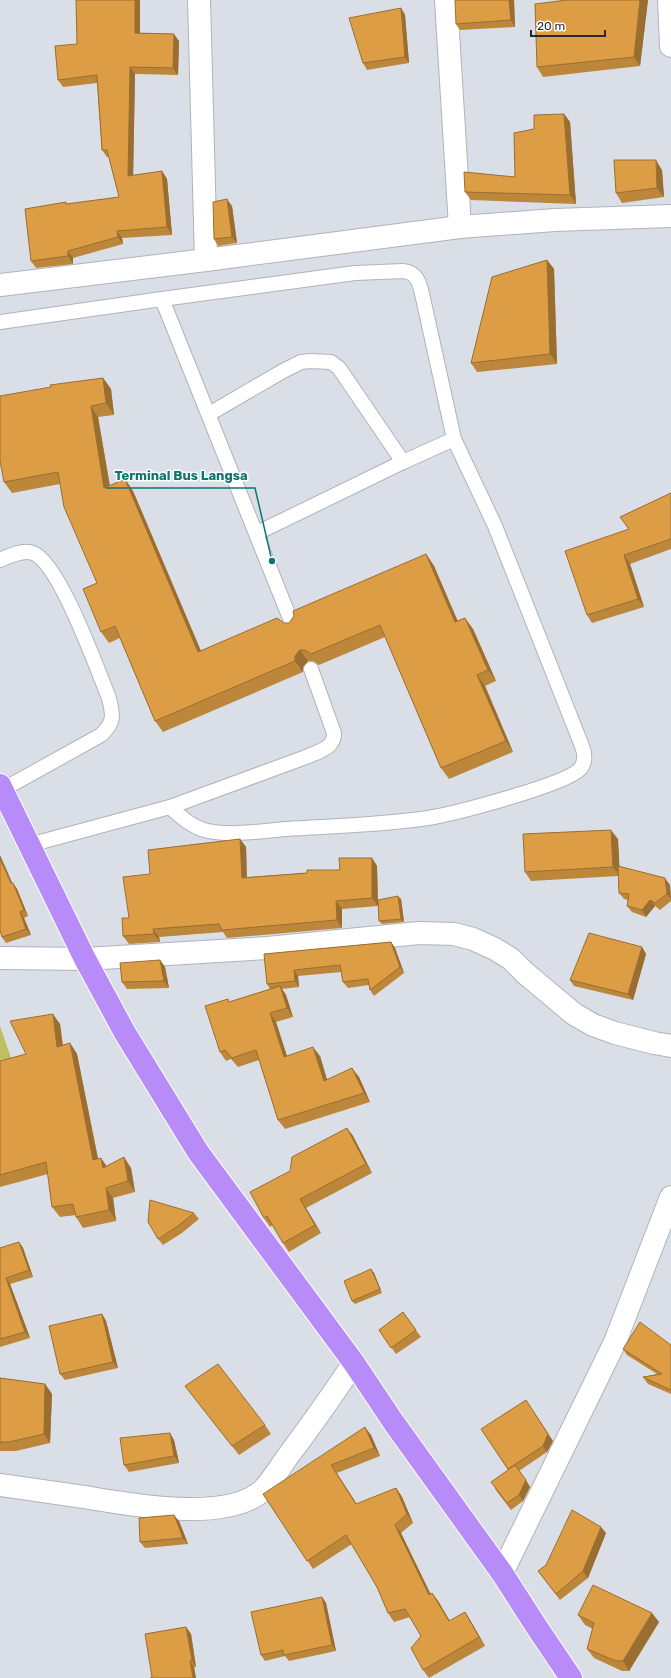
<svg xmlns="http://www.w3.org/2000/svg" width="671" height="1678" viewBox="0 0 671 1678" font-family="Rubik,sans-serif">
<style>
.green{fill:#bdc05f}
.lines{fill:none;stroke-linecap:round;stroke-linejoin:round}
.lane-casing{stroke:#afb3bb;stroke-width:16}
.street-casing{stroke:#afb3bb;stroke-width:24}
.highway-casing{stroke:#fff;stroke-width:24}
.lane{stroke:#fff;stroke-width:14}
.street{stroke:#fff;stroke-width:22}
.highway{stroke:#b78cf9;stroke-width:22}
.wall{fill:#bd873b}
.shaded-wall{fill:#9a6e30}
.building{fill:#dc9d45;stroke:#9a6e30}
.leader{fill:none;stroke:#0f766e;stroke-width:1.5}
.callout-dot{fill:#0f766e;stroke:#fff;stroke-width:1.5}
.callout-label{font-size:13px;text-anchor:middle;font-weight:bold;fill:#0f766e;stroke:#fff;stroke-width:3;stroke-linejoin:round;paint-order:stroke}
</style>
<rect width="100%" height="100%" fill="#dadfe7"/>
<!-- green -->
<path class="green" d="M0,1026L11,1058L0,1060Z"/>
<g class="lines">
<defs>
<g id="lane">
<path d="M162,299L355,273L403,271C418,272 420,285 423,298L454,439"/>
<path d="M0,322L162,299L293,626"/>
<path d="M209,414L283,371L301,362L310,361L331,362L339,368L403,462L257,533"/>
<path d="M0,560C9,556 23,549 33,553C59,562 97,669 109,698C113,715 115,722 101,735L2,790"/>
<path d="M170,807C181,817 193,828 208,831C233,836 260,831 286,829C333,826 381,825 428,818C453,814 565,785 580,769C586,762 585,754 582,746L495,526L454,439L403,462"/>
<path d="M29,845L170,807L306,757C317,752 335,748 334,733L311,669"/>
</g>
<g id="street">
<path d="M199,0L206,260"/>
<path d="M446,0L460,227"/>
<path d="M669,0L671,46"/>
<path d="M0,285L206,260L460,227L555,220L671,216"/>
<path d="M0,958L85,959L268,948L419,933L454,934L473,939L495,949L511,959L525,973L574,1014L593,1025L615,1033L654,1043L671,1046"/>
<path d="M0,1485C28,1489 56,1493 84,1497C129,1504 228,1524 264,1489C274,1478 282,1464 291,1452C313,1423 333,1394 354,1363"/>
<path d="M502,1573L615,1342L671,1197"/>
</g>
<path id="highway" d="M0,785L85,959L125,1033L198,1152L354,1363L394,1423L502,1573L538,1629L571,1678"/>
</defs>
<!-- lane casing -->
<use href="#lane" class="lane-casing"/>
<!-- street casing -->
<use href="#street" class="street-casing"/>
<!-- highway casing -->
<use href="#highway" class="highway-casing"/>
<!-- lane -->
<use href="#lane" class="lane"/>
<!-- street -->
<use href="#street" class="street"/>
<!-- highway -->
<use href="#highway" class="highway"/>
</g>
<!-- wall -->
<g class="wall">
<path d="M514,0L515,27L460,30L456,24Z"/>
<path d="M567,0H648L640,66L543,77L537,67Z"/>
<path d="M401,8L405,15L409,63L367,70L363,63Z"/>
<path d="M140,33L179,41L178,75L135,74L133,176L162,171L167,179L172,235L122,238L123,244L73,258V264L36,268L31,261L66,202L67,204L119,197L109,157H107L102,150L97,83L63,87L58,80L77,44Z"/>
<path d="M564,114L570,122L576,204L471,200L465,192L515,177L534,129Z"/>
<path d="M662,170L664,197L622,203L616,193Z"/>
<path d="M232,206L237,243L218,246L214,239Z"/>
<path d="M547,260L554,269L557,364L477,372L471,363Z"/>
<path d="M103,378L111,389L114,415L98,417L110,486L125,479L133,491L201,651L284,623H289L426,554L434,566L457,621L473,629L496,681L485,686L513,752L449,779L441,768L385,637L319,665L313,661H308L303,667V672L163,732L155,721L120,638L109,643L101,632L97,583L60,484L12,493L4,482Z"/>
<path d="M671,493V549L630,564L644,607L592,623L587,615L629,529L620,517Z"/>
<path d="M240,839L246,847L247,877L307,873L340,870L372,858L377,866L378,900L401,899L404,922L382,924L379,921L378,906L342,909V928L227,938L223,932L159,937L160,942L129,944L123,936L129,918L150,874Z"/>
<path d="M618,839L619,867L670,885L671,901L660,910L655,906L646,917L632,912L627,906L628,900L624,899L619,893L618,876L531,881L525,872Z"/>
<path d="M12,883H13L17,889L28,916L24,918L31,935L6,943L2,937Z"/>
<path d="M391,942L395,948L404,973L374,996L370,990L369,985L348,988L343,982L342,972L298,976L299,987L282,989L286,995L293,1017L276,1022L287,1056H320L327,1080L359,1077L370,1102L285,1129L278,1120L259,1060L238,1067L231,1059L226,1061L220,1052L230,1002L270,989L267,984L264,954Z"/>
<path d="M642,947L646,954L633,1000L574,986L570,980Z"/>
<path d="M160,960L165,967L169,988L127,989L122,982Z"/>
<path d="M60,1024L63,1045L70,1043L77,1054L98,1158L106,1166L131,1168L135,1192L113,1198L116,1221L83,1228L76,1217V1215L60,1217L52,1207L48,1174L0,1187V1061L26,1054Z"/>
<path d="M347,1128L353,1136L372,1173L306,1208L321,1233L289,1252L283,1243L273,1225L270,1227L264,1218L290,1171Z"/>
<path d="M194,1213L199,1219L182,1233L163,1245L158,1239Z"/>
<path d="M19,1242L23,1248L33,1277L10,1284L30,1338L0,1347V1248Z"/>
<path d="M371,1269L374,1273L382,1293L355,1304L352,1301Z"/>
<path d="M403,1312L421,1337L396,1354L379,1330Z"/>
<path d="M102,1314L106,1321L118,1368L65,1380L60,1374Z"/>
<path d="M671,1345V1394L648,1384L643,1377L657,1374L627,1355L623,1349Z"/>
<path d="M0,1378L45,1384L52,1394L50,1443L16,1451H0Z"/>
<path d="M185,1386L265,1425L271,1434L239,1455L192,1395Z"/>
<path d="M481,1429L553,1441L547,1452L519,1471L530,1487L523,1501L511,1510L495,1489L508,1470Z"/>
<path d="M371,1435L380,1456L337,1473L357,1504L396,1488L402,1497L413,1523L401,1533L430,1594L432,1593L438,1601L450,1621L465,1612L470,1620L485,1646L429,1678L423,1670L421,1636L410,1617L394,1622L388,1613L377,1587L352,1544L313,1569L263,1494Z"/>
<path d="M174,1440L179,1463L129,1472L124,1465Z"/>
<path d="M179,1521L188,1544L145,1548L140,1542Z"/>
<path d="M606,1533L588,1578L560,1600L538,1571Z"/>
<path d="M322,1597L326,1603L336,1651L289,1661L285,1656L265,1661L261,1655Z"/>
<path d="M578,1615L659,1622L629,1671H622L594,1658L587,1649L593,1629L585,1625Z"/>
<path d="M186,1627L191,1634L196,1667H194L196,1678H150L152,1677Z"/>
</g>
<!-- shaded-wall -->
<g class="shaded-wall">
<path d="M135,0H140V40L135,33Z"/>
<path d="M509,0H514L515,27L511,20Z"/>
<path d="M640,0H648L640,66L634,57Z"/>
<path d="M401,8L405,15L409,63L405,57Z"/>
<path d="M174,34L179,41L178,75L173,68Z"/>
<path d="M130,67L135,74L133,183L128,176Z"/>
<path d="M564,114L570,122L576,204L570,195Z"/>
<path d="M656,160L662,170L664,197L657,188Z"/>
<path d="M162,171L167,179L172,235L167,227Z"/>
<path d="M227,199L232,206L237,243L232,237Z"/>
<path d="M117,231L122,238L123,244L118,237Z"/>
<path d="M68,251L73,258V264L68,256Z"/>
<path d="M547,260L554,269L557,364L550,354Z"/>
<path d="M103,378L111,389L114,415L106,403Z"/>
<path d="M91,406L98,417L112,499L104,488Z"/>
<path d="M125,479L133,491L206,663L198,652Z"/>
<path d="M426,554L434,566L463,633L455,622Z"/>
<path d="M624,555L630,564L644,607L638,599Z"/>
<path d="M465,618L473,629L496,681L488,670Z"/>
<path d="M300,650L308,661L303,667V672L295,661V656Z"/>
<path d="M477,675L485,686L513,752L506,741Z"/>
<path d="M611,830L618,839L620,876L613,867Z"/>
<path d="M240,839L246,847L247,886L242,878Z"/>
<path d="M0,855L15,889L11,883L0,859Z"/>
<path d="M372,858L377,866L378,906L372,898Z"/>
<path d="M665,878L670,885L671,900L667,894Z"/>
<path d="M13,883L17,889L28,916L24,910Z"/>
<path d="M398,896L401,899L404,922L401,919Z"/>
<path d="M650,900L655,906L646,917L642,910Z"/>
<path d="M336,901L342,909V928L337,920Z"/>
<path d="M20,912L24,918L31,935L26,929Z"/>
<path d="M153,929L159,937L160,942L154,934Z"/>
<path d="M391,942L395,948L404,973L400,967Z"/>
<path d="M642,947L646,954L633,1000L628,994Z"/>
<path d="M160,960L165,967L169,988L164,981Z"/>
<path d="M294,970L298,976L299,987L295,981Z"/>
<path d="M280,986L286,995L293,1017L287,1008Z"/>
<path d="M270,1013L276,1022L290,1066L284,1057Z"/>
<path d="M53,1014L60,1024L64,1057L57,1047Z"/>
<path d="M70,1043L77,1054L100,1170L93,1160Z"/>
<path d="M313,1047L320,1056L330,1090L324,1081Z"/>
<path d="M352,1068L359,1077L370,1102L364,1093Z"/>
<path d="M347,1128L353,1136L372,1173L366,1164Z"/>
<path d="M124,1157L131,1168L135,1192L128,1181Z"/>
<path d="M101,1158L108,1168H103Z"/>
<path d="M106,1188L113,1198L116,1221L109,1210Z"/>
<path d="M300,1199L306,1208L321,1233L315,1225Z"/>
<path d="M19,1242L23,1248L33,1277L29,1270Z"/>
<path d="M371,1269L374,1273L382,1293L380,1289Z"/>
<path d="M6,1278L10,1284L30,1338L25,1332Z"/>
<path d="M102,1314L106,1321L118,1368L113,1362Z"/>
<path d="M45,1384L52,1394L50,1443L44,1434Z"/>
<path d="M526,1400L553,1441L547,1452L543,1446Z"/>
<path d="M365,1427L371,1435L380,1456L374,1448Z"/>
<path d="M170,1433L174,1440L179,1463L174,1456Z"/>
<path d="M526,1480L530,1487L523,1501L519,1495Z"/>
<path d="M396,1488L402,1497L413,1523L407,1514Z"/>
<path d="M174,1515L179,1521L188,1544L183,1538Z"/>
<path d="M395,1525L401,1533L435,1603L429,1595Z"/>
<path d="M601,1527L606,1533L588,1578L583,1571Z"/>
<path d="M432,1593L438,1601L455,1630L449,1621Z"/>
<path d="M322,1597L326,1603L336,1651L332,1645Z"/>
<path d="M465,1612L470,1620L485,1646L479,1637Z"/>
<path d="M652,1613L659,1622L629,1671L623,1661Z"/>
<path d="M186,1627L191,1634L196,1667L192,1660Z"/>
<path d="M190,1661L194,1667L196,1678H193Z"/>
</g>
<!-- building -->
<g class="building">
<path d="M76,0H135V33L174,34L173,68L130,67L128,176L162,171L167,227L117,231L118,237L68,251V256L31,261L25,209L66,202V204L119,197L107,150H102L97,75L58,80L55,46L77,44Z"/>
<path d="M455,0H509L511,20L456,24Z"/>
<path d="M567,0H640L634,57L537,67L535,4Z"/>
<path d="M401,8L405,57L363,63L349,18Z"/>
<path d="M564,114L570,195L465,192L464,172L515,177L514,133L534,129V115Z"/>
<path d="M614,160H656L657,188L616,193Z"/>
<path d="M227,199L232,237L214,239L213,202Z"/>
<path d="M547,260L550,354L471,363L492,277Z"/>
<path d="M103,378L106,403L91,406L104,488L125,479L198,652L277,618L284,623H289L294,616L293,611L426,554L455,622L465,618L488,670L477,675L506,741L441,768L380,625L311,654L305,650H300L295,656V661L155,721L115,626L101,632L83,589L97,583L64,507L58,472L4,482L0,461V396L51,387L50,385Z"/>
<path d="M671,493V539L624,555L638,599L587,615L565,551L629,529L620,517Z"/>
<path d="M611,830L613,867L525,872L523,834Z"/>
<path d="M240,839L242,878L307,873V870H340L339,858H372V898L336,901L337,920L222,930L219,924L153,929L154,934L123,936L122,918H129L123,877L150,874L148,850Z"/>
<path d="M0,859L11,883H13L24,910L20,912L26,929L2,937L0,930Z"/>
<path d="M618,866L665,878L667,894L655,903L650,900L642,910L627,906L629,894L619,893Z"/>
<path d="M398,896L401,919L379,921L378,900Z"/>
<path d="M589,933L642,947L628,994L570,980Z"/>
<path d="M391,942L400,967L370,990L368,979L343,982L340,965L294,970L295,981L267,984L264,954Z"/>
<path d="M160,960L164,981L122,982L120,963Z"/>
<path d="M280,986L287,1008L270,1013L284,1057L313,1047L324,1081L352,1068L364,1093L278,1120L256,1050L232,1058L225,1050L220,1052L205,1006L228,999L229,1002Z"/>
<path d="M53,1014L57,1047L70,1043L93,1160L101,1158L103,1168L124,1157L128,1181L106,1188L109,1210L76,1217L73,1204L52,1207L46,1162L0,1175V1061L26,1054L10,1021Z"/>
<path d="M347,1128L366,1164L300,1199L315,1225L283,1243L267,1216L264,1218L250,1192L290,1171L292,1157Z"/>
<path d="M150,1200L194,1213L178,1226L158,1239L148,1222Z"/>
<path d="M19,1242L29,1270L6,1278L25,1332L0,1339V1248Z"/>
<path d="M371,1269L380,1289L352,1301L344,1281Z"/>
<path d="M403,1312L416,1330L391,1348L379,1330Z"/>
<path d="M102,1314L113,1362L60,1374L49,1326Z"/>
<path d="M640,1322L671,1345V1390L643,1377L662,1374L623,1349Z"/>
<path d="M218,1364L265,1425L232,1446L185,1386Z"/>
<path d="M0,1378L45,1384L44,1434L9,1442H0Z"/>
<path d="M526,1400L548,1434L543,1446L508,1469L481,1429Z"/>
<path d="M365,1427L374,1448L331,1465L356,1504L396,1488L407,1514L395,1525L429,1595L432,1593L449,1621L465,1612L479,1637L423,1670L411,1648L421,1636L405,1609L388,1613L377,1587L346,1535L307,1561L263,1494Z"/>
<path d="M170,1433L174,1456L124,1465L120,1438Z"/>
<path d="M515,1465L526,1480L519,1495L507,1503L491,1482Z"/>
<path d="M572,1510L601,1527L583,1571L556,1594L538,1571L546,1565Z"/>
<path d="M174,1515L183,1538L140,1542L139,1518Z"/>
<path d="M593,1585L652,1613L623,1661H616L587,1649L594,1623L578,1615Z"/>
<path d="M322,1597L332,1645L284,1655L283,1650L261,1655L251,1612Z"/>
<path d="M186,1627L192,1660L190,1661L193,1678H150L152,1677L145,1634Z"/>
</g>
<!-- callouts -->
<path class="leader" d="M272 561L255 488H106"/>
<circle class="callout-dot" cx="272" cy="561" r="4"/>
<g class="callout-label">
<text x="181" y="480">Terminal Bus Langsa</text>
</g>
<!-- scale -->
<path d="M531 30v6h74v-6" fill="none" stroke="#27292c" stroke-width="2"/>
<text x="537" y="30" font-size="12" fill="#27292c" stroke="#ffffff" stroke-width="3" paint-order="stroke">20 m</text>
</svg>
